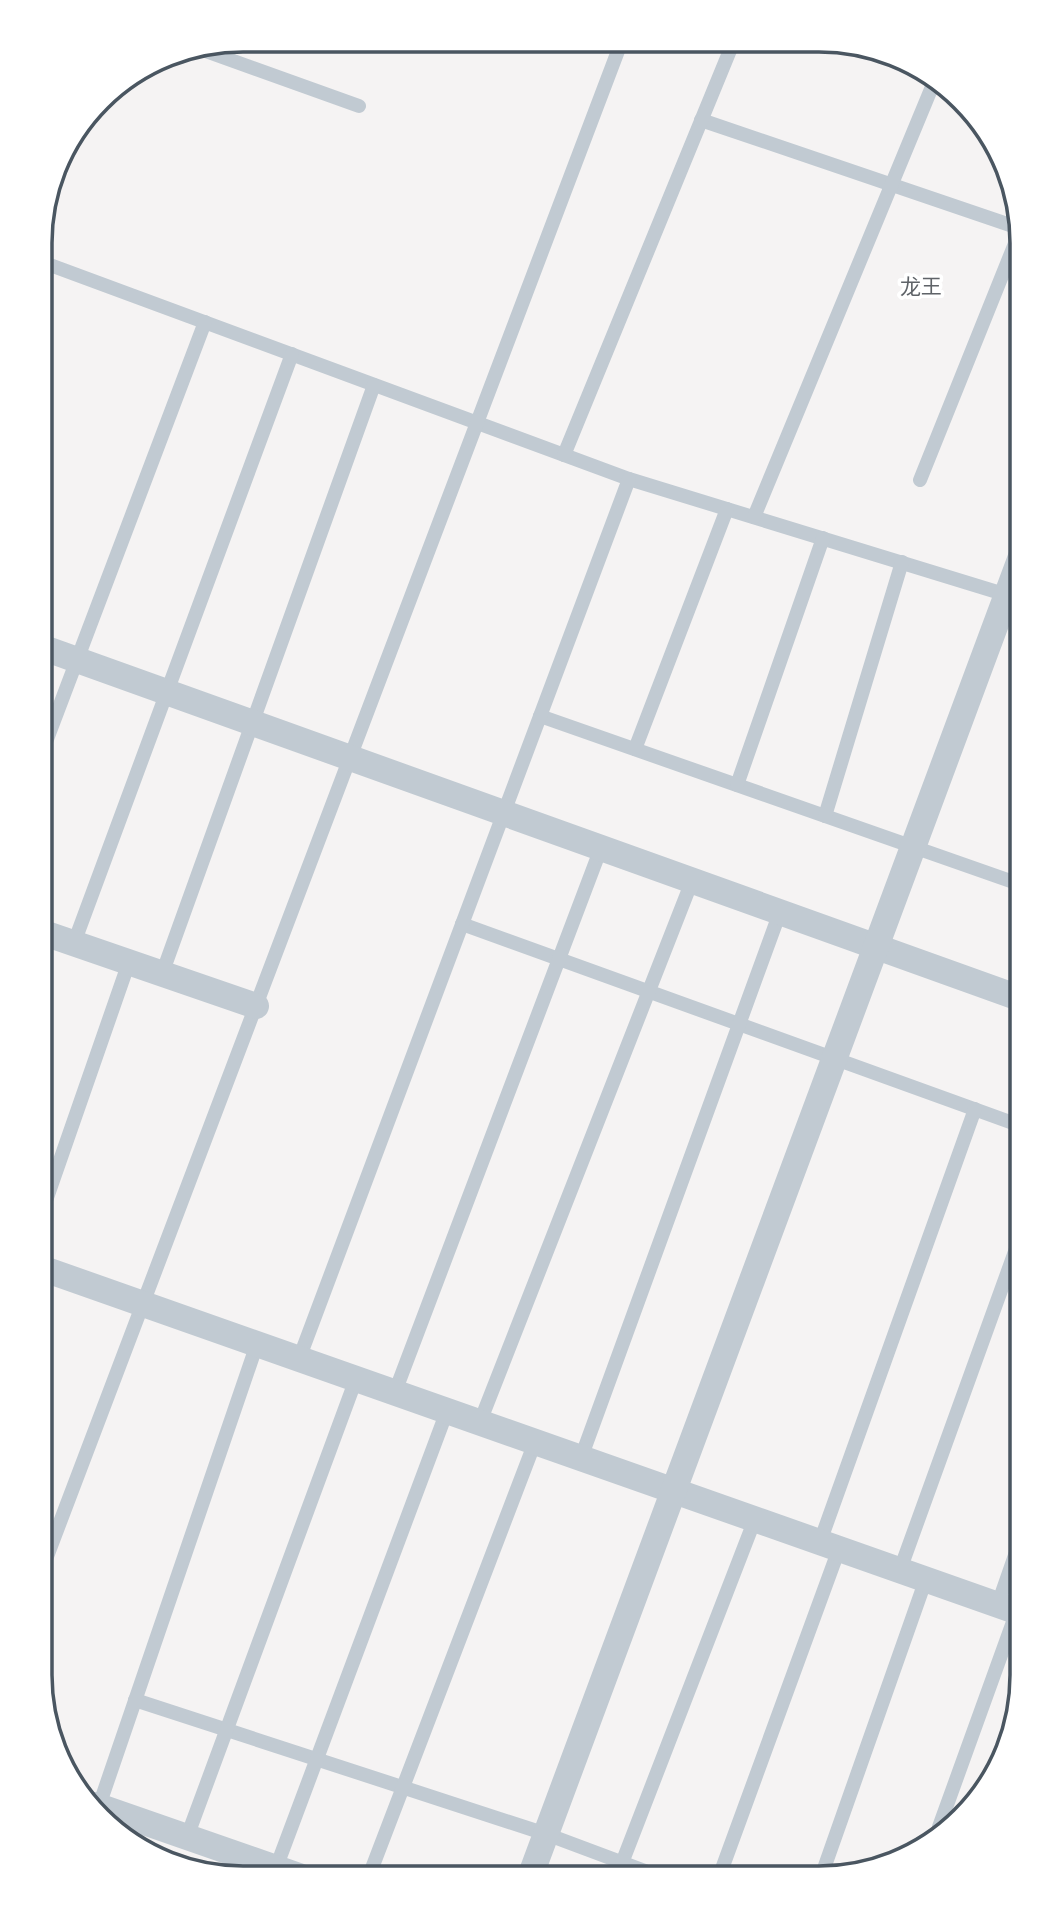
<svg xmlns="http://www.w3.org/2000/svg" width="1062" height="1918" viewBox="0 0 1062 1918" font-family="'Roboto Condensed','Noto Sans SC',sans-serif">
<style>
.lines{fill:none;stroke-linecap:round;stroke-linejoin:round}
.service{stroke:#c1cad2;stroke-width:14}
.minor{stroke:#c1cad2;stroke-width:26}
.labels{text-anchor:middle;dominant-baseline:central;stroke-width:7;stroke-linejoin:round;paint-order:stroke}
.neighbourhood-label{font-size:21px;fill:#5f6368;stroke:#fff}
.rim{fill:none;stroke:#4a5661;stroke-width:3.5}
</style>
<rect width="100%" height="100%" fill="#f5f3f3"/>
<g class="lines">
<!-- service -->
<g class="service">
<path d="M200,49L359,106"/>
<path d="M701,120L1019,228"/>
<path d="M42,262L629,479L1007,595"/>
<path d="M564,455L733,43"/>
<path d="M920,480L1020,231"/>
<path d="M754,517L934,82"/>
<path d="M540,716L1022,885"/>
<path d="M635,749L727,509"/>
<path d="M41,755L205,322"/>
<path d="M737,785L823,538"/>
<path d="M825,816L902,562"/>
<path d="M462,924L1021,1126"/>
<path d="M74,943L292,354"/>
<path d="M162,974L374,385"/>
<path d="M41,1215L129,962"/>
<path d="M299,1359L629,479"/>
<path d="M395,1392L601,848"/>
<path d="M480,1422L692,881"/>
<path d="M581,1458L780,912"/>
<path d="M820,1542L975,1109"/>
<path d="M900,1570L1021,1235"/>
<path d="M40,1575L621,43"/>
<path d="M998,1604L1021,1538"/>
<path d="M135,1700L546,1834L661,1877"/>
<path d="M99,1806L257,1344"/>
<path d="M939,1827L1017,1611"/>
<path d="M187,1837L356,1379"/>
<path d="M622,1863L755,1519"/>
<path d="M276,1868L447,1411"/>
<path d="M369,1876L535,1442"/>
<path d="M719,1877L839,1549"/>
<path d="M821,1877L926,1579"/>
</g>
<!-- minor -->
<g class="minor">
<path d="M41,647L1022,999"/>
<path d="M41,932L256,1006"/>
<path d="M41,1268L1021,1613"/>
<path d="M95,1805L299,1876"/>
<path d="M530,1877L1022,554"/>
</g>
</g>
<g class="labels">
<!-- neighbourhood labels -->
<g class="neighbourhood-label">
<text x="921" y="287">龙王</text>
</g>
</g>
<!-- crop -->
<path d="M0 0H1062V1918H0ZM243 52H819A191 191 0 0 1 1010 243V1675A191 191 0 0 1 819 1866H243A191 191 0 0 1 52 1675V243A191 191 0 0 1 243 52Z" fill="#fff" fill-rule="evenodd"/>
<path class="rim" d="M243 52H819A191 191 0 0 1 1010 243V1675A191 191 0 0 1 819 1866H243A191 191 0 0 1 52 1675V243A191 191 0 0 1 243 52Z"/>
</svg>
